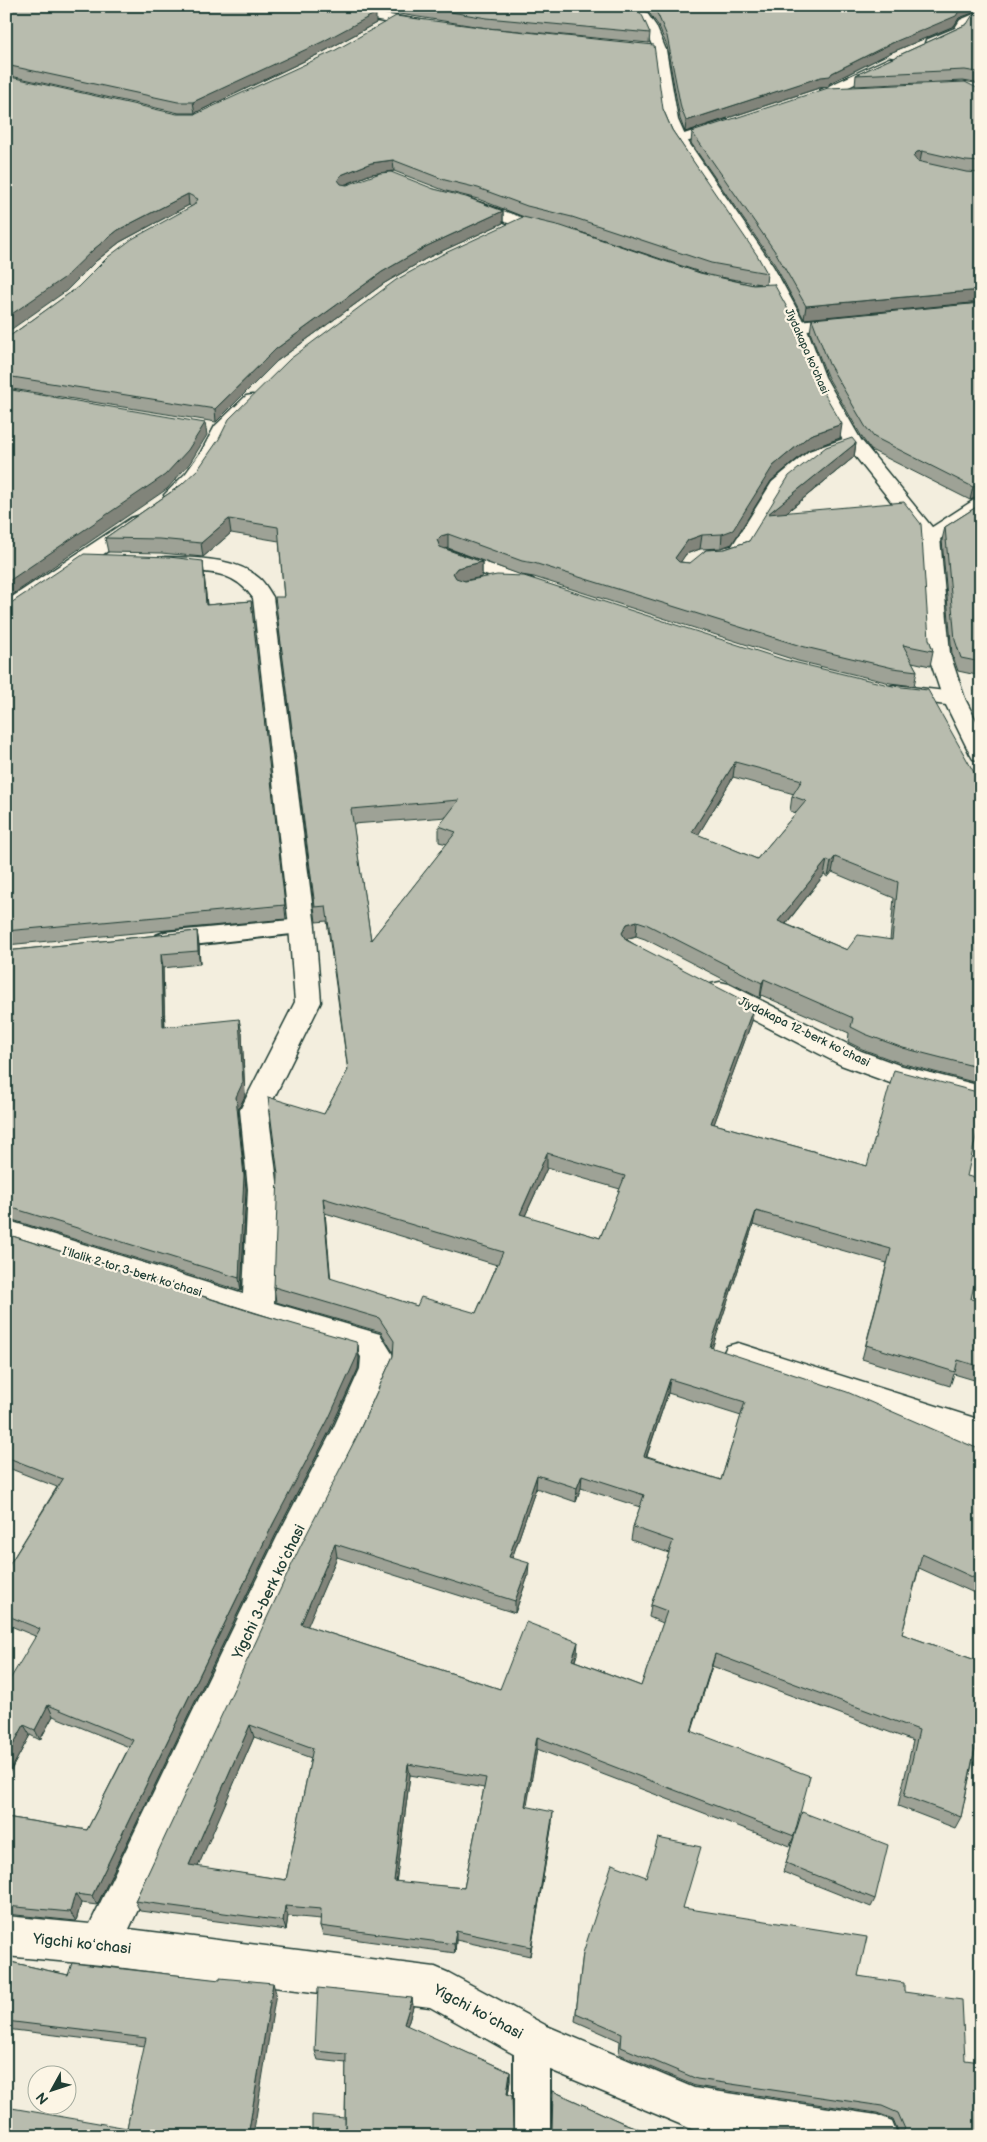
<svg xmlns="http://www.w3.org/2000/svg" width="987" height="2142" viewBox="0 0 987 2142" font-family="'Balsamiq Sans',sans-serif">
<style>
.lines{fill:none;stroke-linecap:round;stroke-linejoin:round}
.lane-casing{stroke:#1f3d34;stroke-width:4}
.street-casing{stroke:#1f3d34;stroke-width:3}
.secondary-casing{stroke:#1f3d34;stroke-width:3}
.lane{fill:#fcf5e5;fill-rule:evenodd}
.street{fill:#fcf5e5;fill-rule:evenodd}
.secondary{fill:#fcf5e5;fill-rule:evenodd}
.wall{fill:#9ea296;stroke:#1f3d34;fill-rule:evenodd}
.shaded-wall{fill:#81847a;stroke:#1f3d34}
.building{fill:#b8bcae;stroke:#1f3d34;fill-rule:evenodd}
.labels{text-anchor:middle;dominant-baseline:central;stroke-width:4.5;stroke-linejoin:round;paint-order:stroke}
.far-street-label{font-size:11px;fill:#1f3d34;stroke:#fcf5e5}
.street-label{font-size:12px;fill:#1f3d34;stroke:#fcf5e5}
.near-street-label{font-size:15px;fill:#1f3d34;stroke:#fcf5e5}
</style>
<rect width="100%" height="100%" fill="#f3eede"/>
<filter id="ink" filterUnits="userSpaceOnUse"><feTurbulence type="fractalNoise" baseFrequency=".02" numOctaves="2"/><feDisplacementMap in="SourceGraphic" scale="10" xChannelSelector="R" yChannelSelector="G"/><feConvolveMatrix kernelMatrix="1 2 1 2 8 2 1 2 1" color-interpolation-filters="sRGB"/></filter>
<g filter="url(#ink)">
<g class="lines">
<defs>
<g id="lane">
<path d="M302,919L310,922L313,927L310,932L165,948L157,945L154,940L157,935L165,932Z"/>
<path d="M532,2023L545,2028L550,2041V2136H514V2041L519,2028Z"/>
</g>
<g id="street">
<path d="M308,6H337L425,21L431,25L425,29L314,10Z"/>
<path d="M981,11V20L969,25L964,33L936,46L931,47L925,43L926,40L955,28L960,20Z"/>
<path d="M889,58L894,59L896,62L894,65L830,96H820L818,93L820,90Z"/>
<path d="M727,120L734,124L732,127L680,144L675,143L673,140L675,137Z"/>
<path d="M467,198L526,219L557,227L560,230L557,233L552,235L516,226L462,206L459,203L462,200Z"/>
<path d="M849,316L855,317L857,321L855,325L798,331L792,330L790,326L792,322L798,321Z"/>
<path d="M252,395L258,396L261,400C252,413 237,420 229,433C216,451 195,506 167,499L164,495L186,473L201,452L215,426L246,396Z"/>
<path d="M852,436L859,438L861,442L859,446L823,459L786,489L747,554L732,560L713,561L706,559L703,555L706,551L732,546L772,482L809,451Z"/>
<path d="M981,498V513L937,541L930,543L923,541L920,537L923,533L974,500Z"/>
<path d="M138,516L145,518L148,522L145,526L13,615L6,617V601L131,518Z"/>
<path d="M449,550L533,579L536,583L533,587L526,589L442,560L439,556L442,552Z"/>
<path d="M165,557C195,558 235,557 259,578C265,583 269,591 273,597L315,927L321,1002L268,1110L278,1189L274,1303L380,1334L393,1355L392,1369L357,1449L301,1559L129,1929L435,1967L449,1973L547,2026L694,2088L877,2115L892,2121L898,2136H731L694,2130L517,2056L430,2007L101,1965L6,1956V1916L90,1924L277,1537L332,1431L360,1369L361,1357L358,1353L258,1324L6,1244V1220L243,1294L248,1189L240,1110L295,1002L289,927L253,598C228,562 193,576 158,567L155,563L158,559Z"/>
<path d="M894,685L954,692L962,694L965,699L962,704L954,706L886,697L883,692L886,687Z"/>
<path d="M720,982L729,984L861,1051L899,1065L981,1086V1107L893,1084L841,1065L711,998L707,991L711,984Z"/>
<path d="M738,1343L981,1420V1449L727,1366L722,1356L727,1346Z"/>
</g>
<path id="secondary" d="M630,6H642L656,26L666,50L678,120L687,140L773,266L806,326L825,377L861,440L940,537L950,654L965,699L981,730V761L973,759L970,754L943,699L928,654L920,538L844,442L807,377L790,326L757,266L673,140L664,120L654,50L644,26Z"/>
</defs>
<!-- lane casing -->
<use href="#lane" class="lane-casing"/>
<!-- street casing -->
<use href="#street" class="street-casing"/>
<!-- secondary casing -->
<use href="#secondary" class="secondary-casing"/>
<!-- lane -->
<use href="#lane" class="lane"/>
<!-- street -->
<use href="#street" class="street"/>
<!-- secondary -->
<use href="#secondary" class="secondary"/>
</g>
<!-- wall -->
<g class="wall">
<path d="M6,6L376,23L323,52L195,113H179L6,75Z"/>
<path d="M350,6H636L650,33L649,43L487,28Z"/>
<path d="M644,6H981L959,18L954,26L890,53L830,83L828,87L819,88L685,132L680,119L667,46L658,25Z"/>
<path d="M981,13V87L975,83L963,81L855,86L856,75L967,24Z"/>
<path d="M981,90V302L804,319L775,265L691,143L692,132Z"/>
<path d="M663,109L672,130L767,273L766,284L807,364L840,438L808,450L771,481L732,544L721,548L700,549L686,554L680,562L690,563L725,549L749,541L856,443L854,457L786,513L929,639L933,651L930,666L912,662L917,671L914,686L890,683L798,661L534,577L521,575L448,548L446,549L482,562V577L464,581L981,785V1084L900,1063L862,1049L848,1042L849,1033L761,995L760,998L645,939L636,936L626,939L752,1021L714,1124L867,1166L967,1176L971,1299L981,1301V1382L954,1374L950,1386L862,1359L887,1263L753,1225L712,1348L981,1534V1596L919,1568L902,1634L981,1662V1743L977,1741L961,1817L955,1828L898,1806L913,1741L712,1666L692,1731L794,1836L790,1846L537,1749L526,1806L552,1823L530,1956L456,1940L455,1953L323,1935L320,1926L321,1919L288,1916L286,1930L140,1911L135,1901L357,1436L393,1356V1352L381,1332L276,1302L274,1287L324,1114L348,1071L327,921L316,922L277,612L284,597L279,541L231,533L203,557L161,553L108,552L105,538L181,485L524,217L478,199L446,191L394,171L371,174L345,185L434,189L503,211V223L427,258L383,284L277,361L216,422L6,388V337L10,336L191,207L189,205L120,242L96,261L66,291L177,114ZM571,229L706,274L700,273ZM720,277L760,284L753,285ZM733,777L794,794L792,796L790,811L796,813L757,859L698,835ZM447,817L439,826V842L447,844L371,940L353,824ZM832,872L894,898L890,940L847,950L786,924L824,875L828,877ZM547,1168L620,1189L600,1238L525,1216ZM325,1213L497,1265L476,1313L417,1306L330,1279ZM668,1393L741,1416L721,1480L647,1456ZM536,1488L576,1502L581,1488L640,1507L633,1527L631,1540L669,1553L651,1605L649,1617L663,1623L641,1686L575,1661L577,1654L500,1689L307,1626L337,1557L515,1613L528,1576L512,1558ZM254,1737L311,1758L286,1880L197,1867ZM410,1775L484,1788L464,1888L396,1882Z"/>
<path d="M981,303V496L970,500L871,450L863,439L827,376L810,332L812,319Z"/>
<path d="M981,504V676L958,671L952,654L942,540L945,527Z"/>
<path d="M204,574L207,605L251,601L286,919L6,945V604Z"/>
<path d="M197,931L199,945L200,964L163,968L165,1026L242,1033L245,1096L238,1110L246,1189L241,1291L6,1218V951Z"/>
<path d="M6,1234L358,1345L359,1358L358,1369L330,1430L275,1536L97,1905L81,1903L76,1921L6,1914V1817L87,1830L129,1747L53,1716L40,1740L30,1735L6,1779L35,1636L6,1624V1570L57,1487L6,1467Z"/>
<path d="M802,1812L875,1899L871,1907L783,1872Z"/>
<path d="M646,1877L683,1908L858,1976L904,1992L965,2060L981,2136H758L761,2131H898L893,2119L877,2113L695,2086L619,2054L620,2041L575,2021L583,1953Z"/>
<path d="M6,1961L68,1975L276,1993L127,2128L145,2046L6,2029Z"/>
<path d="M412,1998L413,2007L407,2026L510,2072V2081L508,2095L513,2130H551L553,2091L621,2122L658,2136H312L345,2119L346,2063L318,2060L315,2051Z"/>
</g>
<!-- shaded-wall -->
<g class="shaded-wall">
<path d="M966,6H981V10L959,18L954,26L890,53L830,83L828,87L819,88L685,132L686,121L832,73Z"/>
<path d="M376,13V23L323,52L195,113L193,102Z"/>
<path d="M922,151L920,162L915,163L913,156L917,152Z"/>
<path d="M393,160L394,171L371,174L341,186L338,180L341,175L371,163Z"/>
<path d="M188,194L189,205L120,242L96,261L66,291L6,333V318L118,230Z"/>
<path d="M503,211V223L427,258L383,284L277,361L216,422L215,409L276,349L382,272L427,246Z"/>
<path d="M981,290V302L804,319L806,306Z"/>
<path d="M205,423L207,435L190,463L167,489L6,599V583Z"/>
<path d="M842,424L840,438L808,450L771,481L732,544L721,548L722,534L773,466L810,435Z"/>
<path d="M856,443L854,457L766,529L768,514Z"/>
<path d="M981,484L980,496L970,500L973,487Z"/>
<path d="M229,519L231,533L203,557L201,543Z"/>
<path d="M448,534V548L441,550L437,540L441,536Z"/>
<path d="M702,535L700,549L686,554L674,572L675,558L688,540Z"/>
<path d="M203,561L204,574L208,618L206,605Z"/>
<path d="M482,562V577L458,582L453,573L457,568Z"/>
<path d="M735,762L733,777L691,847L692,832Z"/>
<path d="M835,857L832,872L828,877L831,862Z"/>
<path d="M827,860L824,875L776,936L778,921Z"/>
<path d="M637,921L636,936L625,939L622,933L627,924Z"/>
<path d="M197,931L199,945L200,964L198,951Z"/>
<path d="M161,954L163,968L165,1040L163,1027Z"/>
<path d="M764,979L761,995L760,998L762,983Z"/>
<path d="M754,1006L752,1021L709,1138L711,1123Z"/>
<path d="M239,1019L242,1033L245,1096L238,1110L246,1189L241,1291L239,1278L236,1097Z"/>
<path d="M547,1153V1168L519,1229L520,1214Z"/>
<path d="M323,1198L325,1213L332,1293L330,1278Z"/>
<path d="M756,1211L753,1225L708,1361L710,1347Z"/>
<path d="M358,1345L359,1358L358,1369L330,1430L275,1536L97,1905L92,1896L273,1524Z"/>
<path d="M670,1379L668,1393L642,1469L644,1456Z"/>
<path d="M537,1475L536,1488L508,1570L509,1557Z"/>
<path d="M582,1475L581,1488L576,1502L577,1488Z"/>
<path d="M335,1544L337,1557L303,1637L301,1624Z"/>
<path d="M529,1563L528,1576L515,1613V1601Z"/>
<path d="M578,1642L577,1654L571,1672L572,1660Z"/>
<path d="M715,1654L712,1666L688,1742L691,1731Z"/>
<path d="M48,1705L53,1716L40,1740L35,1730Z"/>
<path d="M24,1725L30,1735L6,1779V1758Z"/>
<path d="M250,1725L254,1737L194,1876L189,1865Z"/>
<path d="M537,1737V1749L525,1817V1806Z"/>
<path d="M408,1764L410,1775L395,1891L394,1881Z"/>
<path d="M553,1812L552,1823L530,1956L531,1947Z"/>
<path d="M75,1894L81,1903L76,1921L70,1912Z"/>
<path d="M285,1906L288,1916L286,1930L283,1921Z"/>
<path d="M456,1931V1940L455,1953L454,1944Z"/>
<path d="M273,1983L276,1993L253,2136H248Z"/>
<path d="M412,1998L413,2007L405,2033L404,2024Z"/>
<path d="M510,2072V2081L507,2102V2094Z"/>
</g>
<!-- building -->
<g class="building">
<path d="M6,6H340L376,13L322,42L193,102H178L6,65Z"/>
<path d="M414,6H636L643,17L650,33L487,18Z"/>
<path d="M652,6H966L961,8L956,16L892,43L832,73L830,76L821,77L686,121L681,108L667,36L658,15Z"/>
<path d="M981,13V74L977,72L965,70L856,75L967,24L972,16Z"/>
<path d="M396,16L487,28L654,45L663,109L672,130L757,255L767,273L711,263L572,217L527,206L478,188L445,180L393,160L371,163L341,175L338,180L341,184L347,185L380,173L391,172L434,189L466,197L503,211L427,246L382,272L276,349L215,409L6,376V337L10,336L78,287L108,257L132,239L194,205L198,199L188,194L118,230L94,249L64,278L6,318V76L177,114H196L334,51Z"/>
<path d="M965,82L981,90V162L966,161L922,151L917,152L913,156L917,161L966,172L981,173V290L806,306L776,253L692,132L828,88Z"/>
<path d="M523,217L561,226L700,273L753,285L774,284L790,313L807,364L842,424L810,435L773,466L733,530L722,534L702,535L688,540L675,558L679,562L690,563L706,550L725,549L749,541L789,476L826,447L852,438L856,443L768,514L904,502L921,524L929,639L933,651L903,645L917,671L893,668L801,646L534,563L522,561L448,534L441,536L437,540L440,547L482,562L457,568L453,573L456,578L465,581L497,575L524,576L785,660L893,686L928,690L981,785V1068L903,1048L865,1034L851,1027L853,1018L764,979L762,983L646,924L637,921L627,924L622,933L626,940L754,1006L711,1123L867,1166L894,1070L981,1093V1115L967,1176L981,1179V1253L971,1299L981,1301V1367L958,1360L955,1372L866,1345L891,1249L756,1211L710,1347L847,1392L981,1450V1529L979,1533L981,1534V1581L922,1554L902,1634L981,1662V1729L979,1728L961,1817L904,1796L919,1730L715,1654L691,1731L810,1776L794,1836L537,1737L525,1806L553,1812L531,1947L456,1931L454,1944L320,1926L321,1909L285,1906L283,1921L135,1901L300,1547L357,1436L393,1356L394,1341L379,1318L274,1287L278,1174L268,1097L324,1114L348,1070L326,906L315,907L275,597H284L278,527L229,519L201,543L159,539L105,538L181,485L199,468L219,439L229,419L290,359L396,280L441,255ZM735,762L802,780L792,796L806,801L757,859L692,832ZM459,800L439,826L456,832L371,940L351,809ZM835,857L898,882L892,940L858,935L847,950L778,921L827,860L831,862ZM547,1153L625,1176L600,1238L520,1214ZM323,1198L503,1252L476,1313L421,1297L417,1306L330,1278ZM670,1379L745,1402L721,1480L644,1456ZM537,1475L577,1488L582,1475L644,1495L633,1527L673,1541L651,1605L667,1611L641,1686L572,1660L578,1642L526,1622L500,1689L301,1624L335,1544L515,1601L529,1563L509,1557ZM250,1725L313,1748L286,1880L189,1865ZM408,1764L486,1778L464,1888L394,1881Z"/>
<path d="M981,303V484L973,487L874,437L865,426L829,364L812,319Z"/>
<path d="M6,389L205,423L188,450L165,475L6,583Z"/>
<path d="M981,504V662L961,658L955,640L945,527Z"/>
<path d="M84,554L169,557L203,561L206,605L251,601L285,905L6,931V604L11,603Z"/>
<path d="M197,931L198,951L161,954L163,1027L239,1019L243,1082L236,1097L244,1176L239,1278L6,1206V951Z"/>
<path d="M6,1234L255,1313L356,1342L358,1345L357,1356L329,1418L273,1524L92,1896L75,1894L70,1912L6,1906V1817L87,1830L133,1740L48,1705L35,1730L24,1725L6,1758V1686L40,1629L6,1615V1570L63,1479L6,1457Z"/>
<path d="M802,1812L888,1845L875,1899L786,1863Z"/>
<path d="M658,1838L701,1847L683,1908L867,1937L858,1976L904,1983V1992L962,2000L965,2060L981,2062V2136H760L761,2131H903L905,2129L898,2113L882,2106L697,2079L621,2047L622,2033L576,2013L583,1953L612,1864L646,1877Z"/>
<path d="M6,1961L68,1975L72,1963L220,1980V1978L273,1983L248,2136H6V2107L127,2128L146,2038L6,2021Z"/>
<path d="M318,1988L412,1998L404,2024L510,2072L507,2094L512,2096L513,2130H552L553,2091L621,2122L658,2136H461V2132L397,2136H345L346,2054L315,2051Z"/>
<path d="M312,2115L345,2118V2136H312Z"/>
</g>
</g>
<g class="labels">
<!-- far-street labels -->
<g class="far-street-label">
<text transform="translate(807 351) rotate(66)">Jiydakapa ko'chasi</text>
</g>
<!-- street labels -->
<g class="street-label">
<text transform="translate(804 1032) rotate(26)">Jiydakapa 12-berk koʻchasi</text>
<text transform="translate(132 1272) rotate(17)">Iʻllalik 2-tor 3-berk koʻchasi</text>
</g>
<!-- near-street labels -->
<g class="near-street-label">
<text transform="translate(269 1592) rotate(-64)">Yigchi 3-berk koʻchasi</text>
<text transform="translate(82 1944) rotate(6)">Yigchi koʻchasi</text>
<text transform="translate(478 2012) rotate(28)">Yigchi koʻchasi</text>
</g>
</g>
<!-- margin -->
<rect width="987" height="2142" fill="none" stroke="#fcf5e5" stroke-width="25"/>
<rect x="12" y="12" width="962" height="2117" fill="none" stroke="#1f3d34" stroke-width="2" filter="url(#ink)"/>
<!-- north arrow -->
<g transform="translate(52 2090) rotate(230)"><circle r="24" fill="#fcf5e5" stroke="#a4ab9e"/>
<path d="M0-4L9 19L0 12L-9 19Z" fill="#1f3d34"/>
<text y="-8" font-size="14" font-weight="bold" text-anchor="middle" fill="#1f3d34">N</text>
</g>
</svg>
